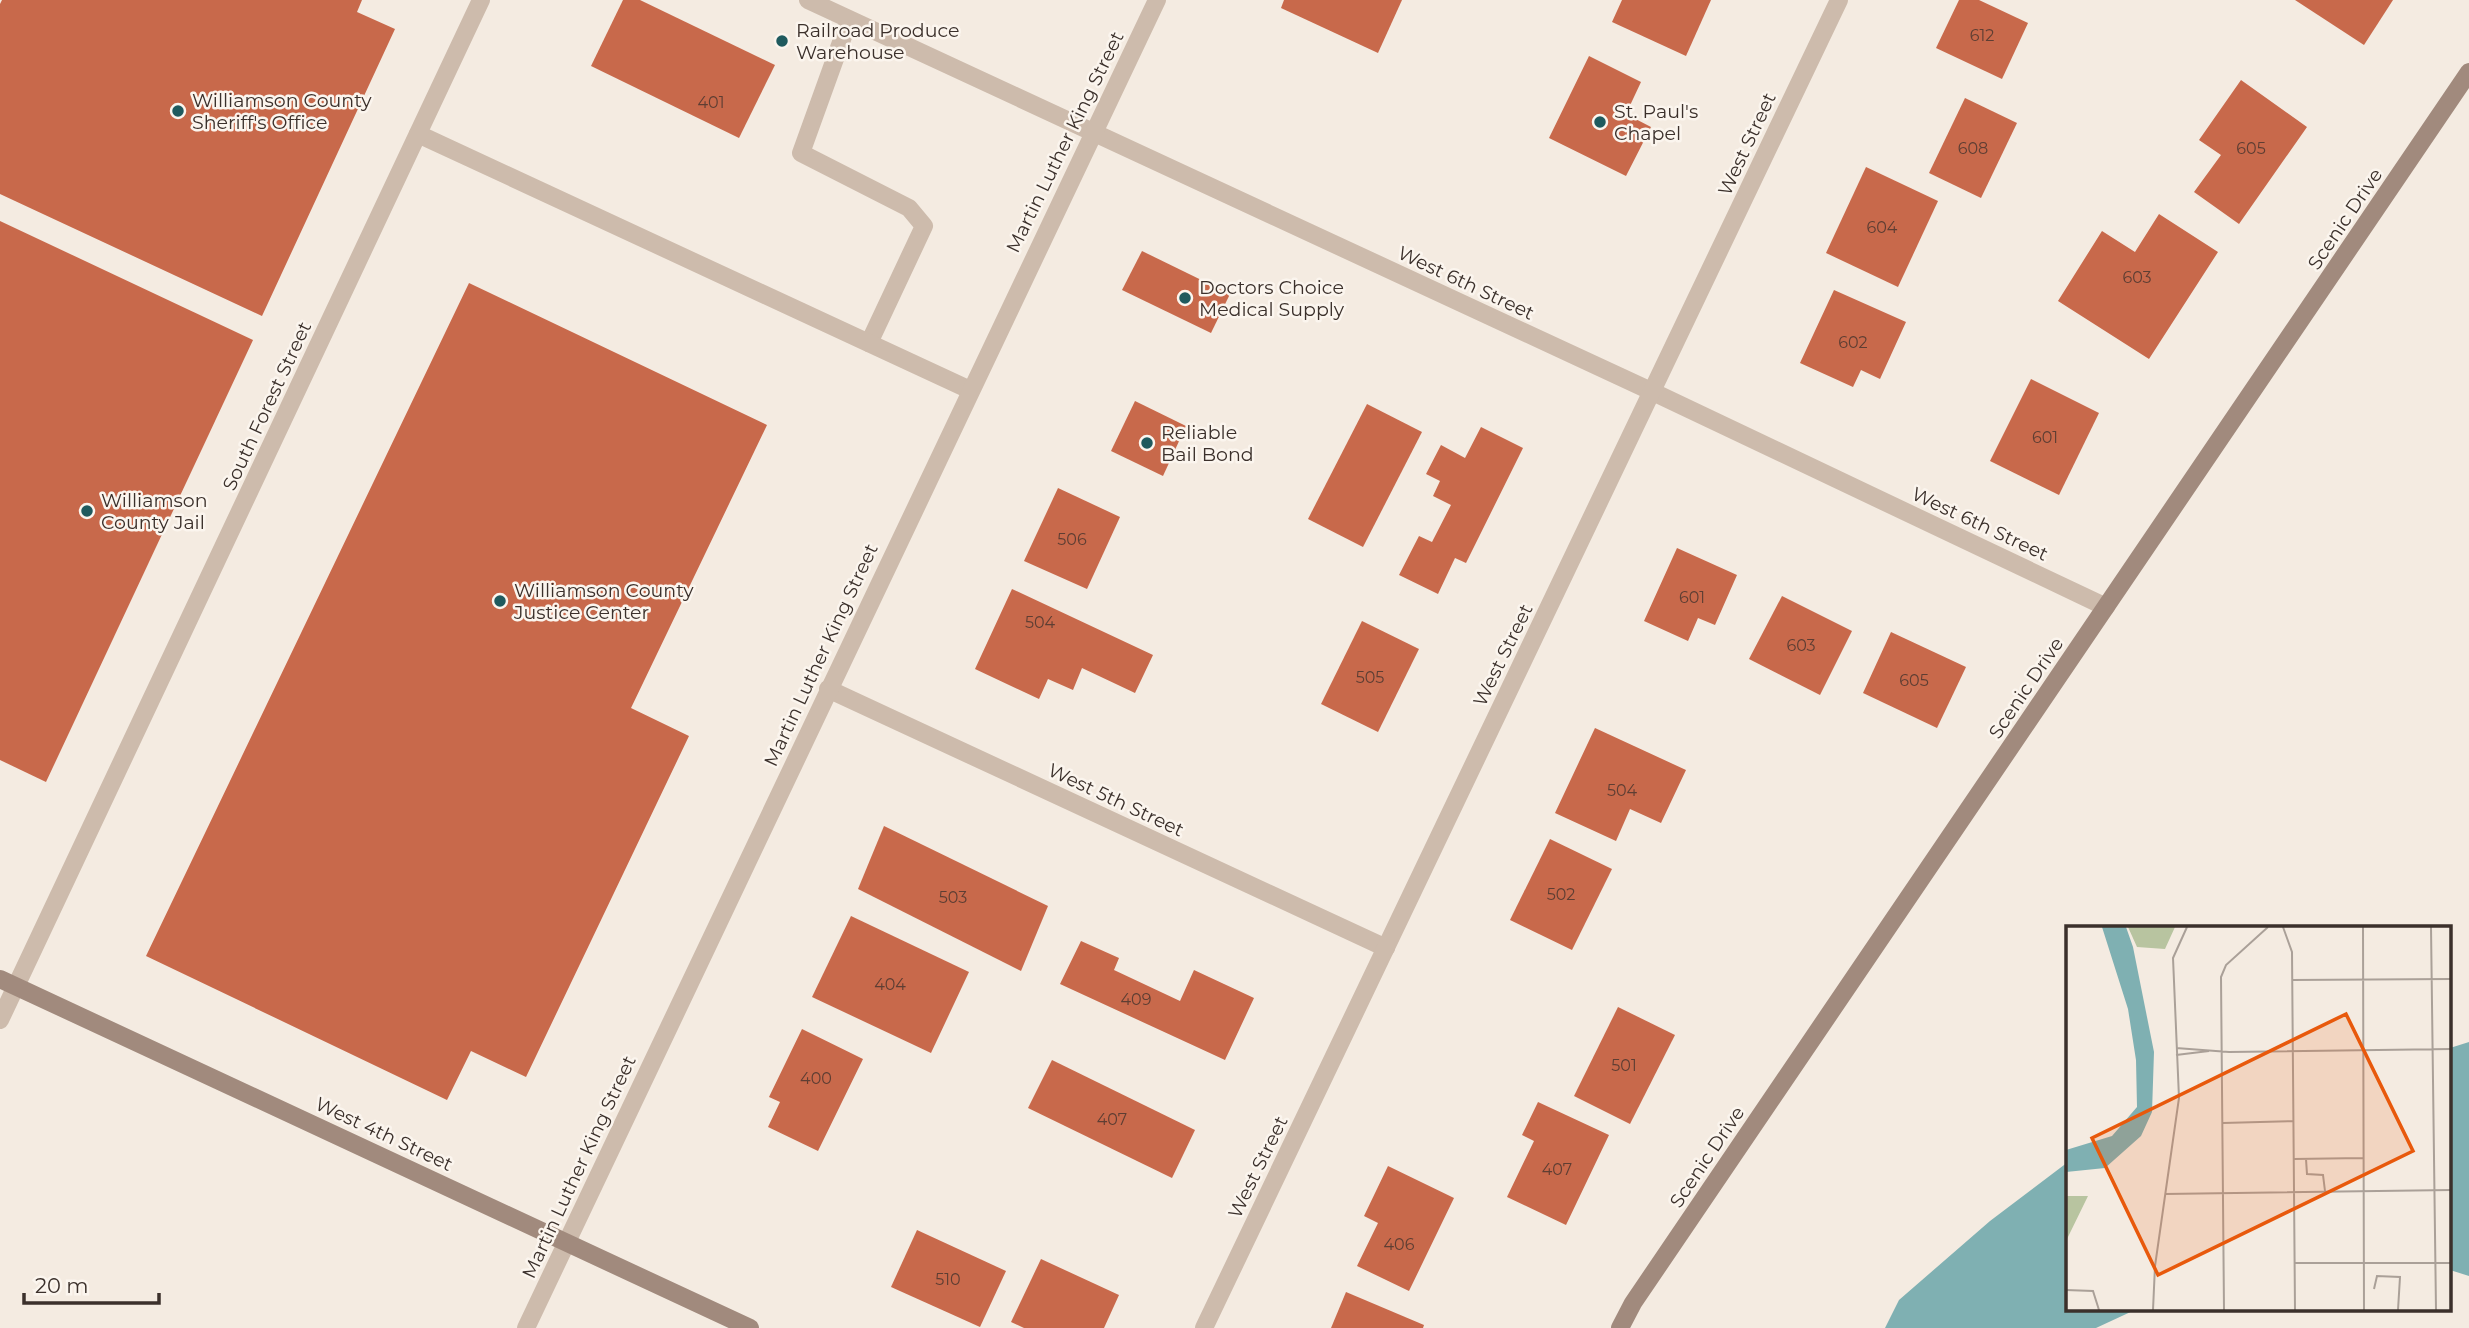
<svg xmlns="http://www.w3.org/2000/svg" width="2469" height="1328" viewBox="0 0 2469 1328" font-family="Montserrat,sans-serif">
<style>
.water{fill:#7fb0b2}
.building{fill:#c8694b}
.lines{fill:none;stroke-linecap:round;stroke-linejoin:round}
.lane{stroke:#cdbbac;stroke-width:18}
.street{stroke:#cdbbac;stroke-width:18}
.secondary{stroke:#a18a7d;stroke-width:18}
.poi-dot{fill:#1f5a5e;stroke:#fbf5ee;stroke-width:2.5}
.labels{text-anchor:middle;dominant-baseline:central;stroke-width:5;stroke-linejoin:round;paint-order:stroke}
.number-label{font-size:16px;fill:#5e3e33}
.poi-label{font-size:19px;fill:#3b302b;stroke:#fbf5ee;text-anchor:start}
.street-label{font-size:19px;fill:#3b302b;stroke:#fbf5ee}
.inset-road{fill:none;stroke:#aaa098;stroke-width:2}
.view{fill:#e8590c;fill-opacity:0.15;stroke:#e8590c;stroke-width:3.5}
.inset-edge{fill:none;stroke:#3b302b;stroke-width:3.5}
</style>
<rect width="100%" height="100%" fill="#f4ebe1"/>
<!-- water -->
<g class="water">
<path d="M2469,1042V1276L2450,1270V1048Z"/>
<path d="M2068,1162V1309H2137L2096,1328H1885L1899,1300L1990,1221Z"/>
</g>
<!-- building -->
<g class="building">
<path d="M2,0H362L357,12L395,29L262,316L0,194V4Z"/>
<path d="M623,0H640L775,65L739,138L591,66Z"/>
<path d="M1284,0H1402L1378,53L1281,8Z"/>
<path d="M1622,0H1711L1686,56L1612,22Z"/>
<path d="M1959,0H1979L2028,23L2002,79L1936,48Z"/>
<path d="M2295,0H2393L2364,45Z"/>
<path d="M1589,56L1641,82L1626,114L1651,127L1626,176L1549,138Z"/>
<path d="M2241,80L2307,127L2239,224L2194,192L2221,155L2199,140Z"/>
<path d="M1965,98L2017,123L1981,198L1929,173Z"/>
<path d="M1866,167L1938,201L1898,287L1826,253Z"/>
<path d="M2159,214L2218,252L2149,359L2058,301L2102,231L2135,252Z"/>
<path d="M0,221L253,340L46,782L0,760Z"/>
<path d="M1142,251L1230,294L1211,333L1122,290Z"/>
<path d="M469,283L767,425L631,708L689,736L526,1077L471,1051L447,1100L146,956Z"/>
<path d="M1834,290L1906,322L1880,379L1861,370L1853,387L1800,363Z"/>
<path d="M2031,379L2099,413L2059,495L1990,461Z"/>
<path d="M1135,401L1186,426L1163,476L1111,451Z"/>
<path d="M1367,404L1422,432L1363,547L1308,519Z"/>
<path d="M1481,427L1523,448L1466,563L1455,558L1438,594L1399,575L1419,536L1432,542L1451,505L1433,496L1440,481L1426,474L1441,445L1465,458Z"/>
<path d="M1058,488L1120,517L1087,589L1024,561Z"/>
<path d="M1677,548L1737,575L1715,625L1698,618L1688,641L1644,621Z"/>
<path d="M1012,589L1153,655L1135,693L1082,668L1073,690L1048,679L1039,699L975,669Z"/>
<path d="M1782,596L1852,631L1820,695L1749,659Z"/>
<path d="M1362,621L1419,649L1378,732L1321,704Z"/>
<path d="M1891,632L1966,667L1937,728L1863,693Z"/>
<path d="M1595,728L1686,770L1661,823L1630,809L1616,841L1555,813Z"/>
<path d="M884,826L1048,906L1021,971L858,889Z"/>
<path d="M1550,839L1612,869L1572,950L1510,920Z"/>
<path d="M851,916L969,972L931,1053L812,997Z"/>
<path d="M1081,941L1119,958L1114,970L1180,1001L1194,970L1254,998L1225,1060L1060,984Z"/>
<path d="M1618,1007L1675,1035L1630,1124L1574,1096Z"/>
<path d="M802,1029L863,1059L818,1151L768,1127L780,1102L769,1097Z"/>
<path d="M1052,1060L1195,1130L1172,1178L1028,1108Z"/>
<path d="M1538,1102L1609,1135L1566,1225L1507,1197L1534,1141L1522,1135Z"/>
<path d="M1388,1166L1454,1198L1409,1291L1357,1266L1378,1223L1364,1216Z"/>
<path d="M917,1230L1006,1271L980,1327L891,1287Z"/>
<path d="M1041,1259L1119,1295L1104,1328H1024L1011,1322Z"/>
<path d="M1346,1292L1424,1325L1423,1328H1331Z"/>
</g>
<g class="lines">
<!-- lane -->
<g class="lane">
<path d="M849,20L801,153L909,208L924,226L869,343"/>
<path d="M418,134L970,390"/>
</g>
<!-- street -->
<g class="street">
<path d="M808,0L1653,392L2106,607"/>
<path d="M828,689L1386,948"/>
<path d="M0,1020L481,0"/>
<path d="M526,1328L1157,0"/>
<path d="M1204,1328L1839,0"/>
</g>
<!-- secondary -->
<g class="secondary">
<path d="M0,979L750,1328"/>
<path d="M1620,1328L1633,1303L2469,72"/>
</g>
</g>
<!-- markers -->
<g class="poi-dot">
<circle cx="782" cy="41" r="7"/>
<circle cx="178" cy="111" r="7"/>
<circle cx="1600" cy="122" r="7"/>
<circle cx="1185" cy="298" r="7"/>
<circle cx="1147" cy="443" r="7"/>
<circle cx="87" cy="511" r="7"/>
<circle cx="500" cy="601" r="7"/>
</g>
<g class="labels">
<!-- number labels -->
<g class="number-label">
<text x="1982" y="35">612</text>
<text x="711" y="102">401</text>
<text x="1973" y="148">608</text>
<text x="2251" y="148">605</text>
<text x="1882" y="227">604</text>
<text x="2137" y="277">603</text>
<text x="1853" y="342">602</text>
<text x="2045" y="437">601</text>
<text x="1072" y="539">506</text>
<text x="1692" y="597">601</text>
<text x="1040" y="622">504</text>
<text x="1801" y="645">603</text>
<text x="1370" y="677">505</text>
<text x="1914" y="680">605</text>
<text x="1622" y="790">504</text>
<text x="1561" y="894">502</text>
<text x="953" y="897">503</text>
<text x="890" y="984">404</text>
<text x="1136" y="999">409</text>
<text x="1624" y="1065">501</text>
<text x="816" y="1078">400</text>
<text x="1112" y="1119">407</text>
<text x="1557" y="1169">407</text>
<text x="1399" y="1244">406</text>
<text x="948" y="1279">510</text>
</g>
<!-- poi labels -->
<g class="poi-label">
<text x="796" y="30">Railroad Produce<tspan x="796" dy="22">Warehouse</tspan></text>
<text x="192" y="100">Williamson County<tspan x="192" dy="22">Sheriff's Office</tspan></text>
<text x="1614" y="111">St. Paul's<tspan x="1614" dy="22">Chapel</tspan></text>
<text x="1199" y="287">Doctors Choice<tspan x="1199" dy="22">Medical Supply</tspan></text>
<text x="1161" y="432">Reliable<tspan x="1161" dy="22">Bail Bond</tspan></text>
<text x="101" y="500">Williamson<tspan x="101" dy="22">County Jail</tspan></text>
<text x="514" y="590">Williamson County<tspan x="514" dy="22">Justice Center</tspan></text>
</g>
<!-- street labels -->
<g class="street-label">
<text transform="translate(1065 142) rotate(-64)">Martin Luther King Street</text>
<text transform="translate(1747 144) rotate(-65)">West Street</text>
<text transform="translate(2345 219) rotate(-56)">Scenic Drive</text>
<text transform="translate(1466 283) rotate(25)">West 6th Street</text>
<text transform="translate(267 406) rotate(-65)">South Forest Street</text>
<text transform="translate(1980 524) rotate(25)">West 6th Street</text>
<text transform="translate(821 655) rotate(-65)">Martin Luther King Street</text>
<text transform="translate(1503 655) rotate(-64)">West Street</text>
<text transform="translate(2026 688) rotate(-56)">Scenic Drive</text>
<text transform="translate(1116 800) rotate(25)">West 5th Street</text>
<text transform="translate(384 1134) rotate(25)">West 4th Street</text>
<text transform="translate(1707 1157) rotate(-56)">Scenic Drive</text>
<text transform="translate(579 1167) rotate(-65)">Martin Luther King Street</text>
<text transform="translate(1258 1167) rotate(-64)">West Street</text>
</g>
</g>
<!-- overview -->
<g transform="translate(2066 926)">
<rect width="385" height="385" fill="#f4ebe1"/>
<path d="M62,1H109L99,23L71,21ZM0,270H22L1,313H0Z" fill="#b8c4a0"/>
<path d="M36,1H60L67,21L88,126L86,186L75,210L39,242L0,246V224L46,210L71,181L70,134L62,83Z" fill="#7fb0b2"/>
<path class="inset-road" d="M217,1L226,26L229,384M297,1L298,384M365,1L370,384M226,54L385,53M110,122L163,126L385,123M110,129L143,125M157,197L227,195M228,233L297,232M240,233L241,248L257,249L259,265M99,268L385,264M228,337H385M308,363L311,350L334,351L332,384M0,364L27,365L33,384M87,384L89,340L113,172L107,32L121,1M158,384L155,51L160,39L202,1"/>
<path class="view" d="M280,88L347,225L92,349L26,212Z"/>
<rect width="385" height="385" class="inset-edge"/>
</g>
<!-- scale -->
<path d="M24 1293v10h135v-10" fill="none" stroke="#3b302b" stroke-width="3.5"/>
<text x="35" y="1293" font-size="21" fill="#3b302b" stroke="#fbf5ee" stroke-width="5" paint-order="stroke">20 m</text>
</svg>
